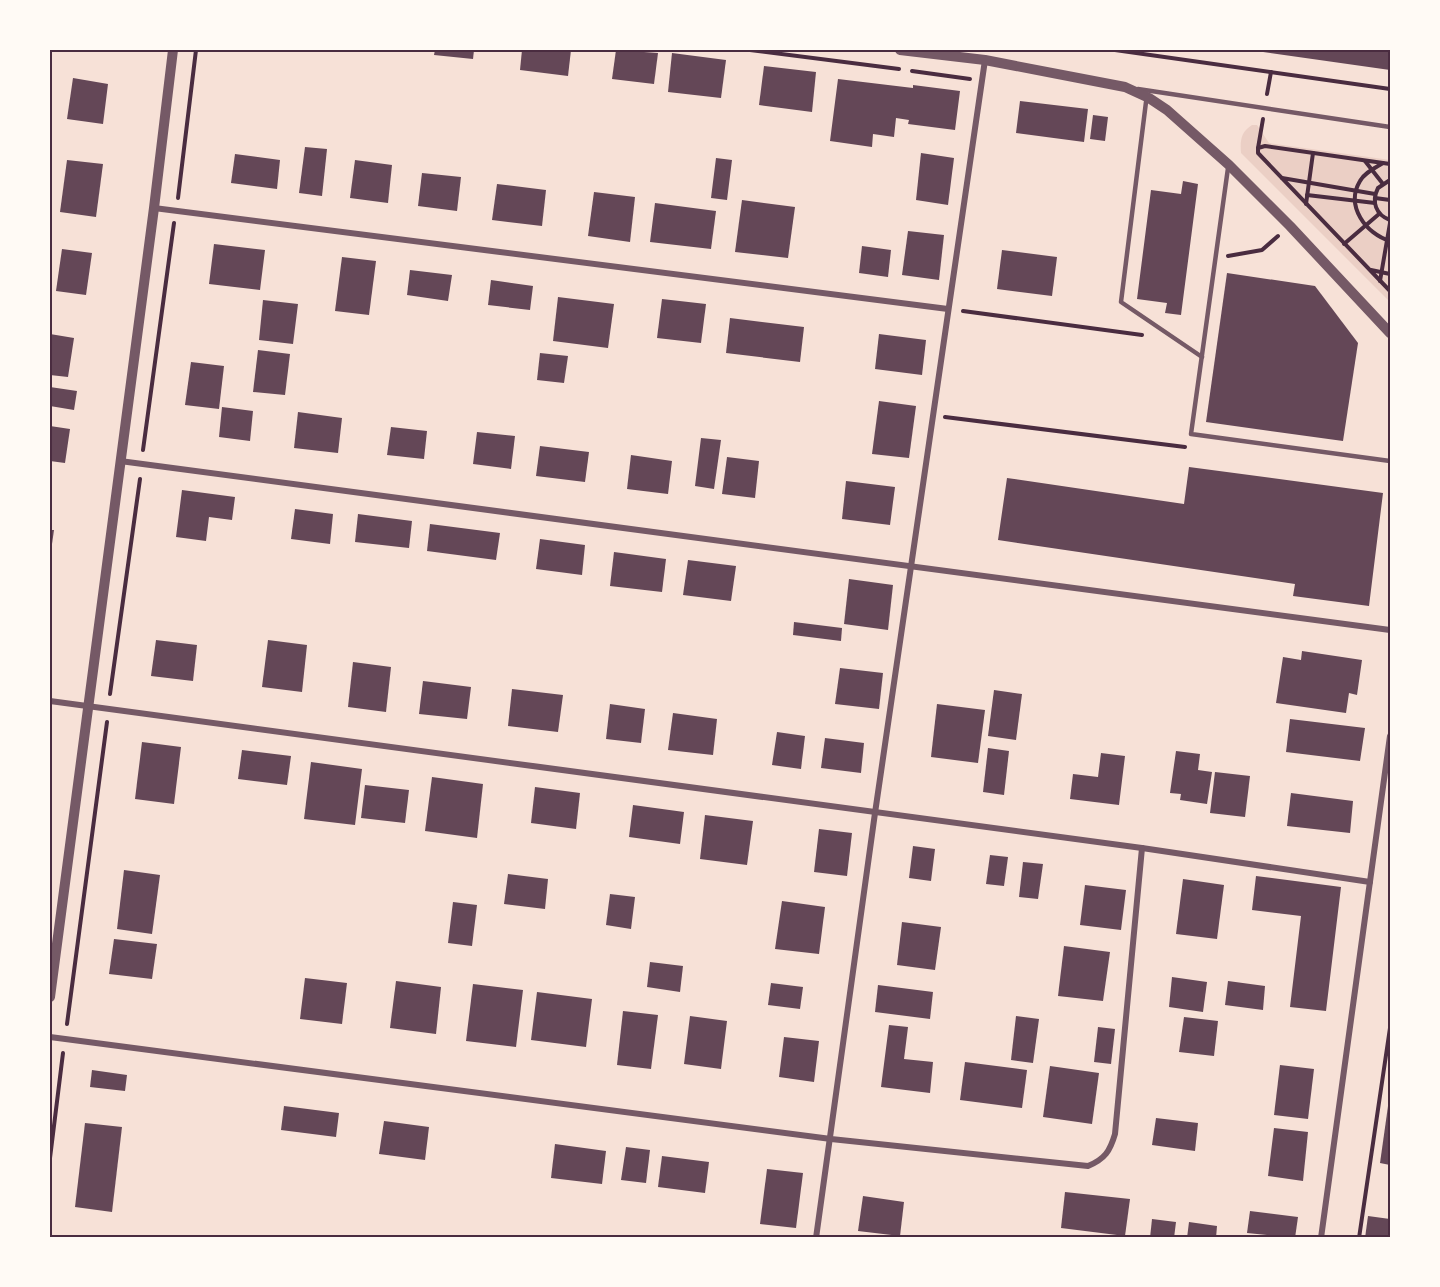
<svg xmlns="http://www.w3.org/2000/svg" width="1440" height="1287" viewBox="0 0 1440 1287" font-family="'DejaVu Sans',sans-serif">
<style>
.green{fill:#ebcfc5}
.building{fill:#644757}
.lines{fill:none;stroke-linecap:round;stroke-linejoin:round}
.path{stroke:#4a2c40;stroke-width:4}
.service{stroke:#755966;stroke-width:4.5}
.minor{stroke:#755966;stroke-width:6}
.tertiary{stroke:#755966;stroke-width:10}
.neatline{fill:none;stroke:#4a2c40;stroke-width:2}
</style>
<rect width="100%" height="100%" fill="#f7e1d7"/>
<!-- green -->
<path class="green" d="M1252,125H1257L1269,143L1390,160V302L1241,153C1240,140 1241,132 1252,125Z"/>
<!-- building -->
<g class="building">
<path d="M435,50H474L473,59L434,55Z"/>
<path d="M522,50H571L568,76L520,70Z"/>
<path d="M616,50L658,53L654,84L612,79Z"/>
<path d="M1256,50H1390V70L1256,51Z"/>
<path d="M672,53L726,60L721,98L668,92Z"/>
<path d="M764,66L816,72L812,112L759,105Z"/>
<path d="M73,78L108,84L103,124L67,119Z"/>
<path d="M838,79L913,88V85L960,91L955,130L908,124L909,120L896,118L894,137L873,134L872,147L830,141Z"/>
<path d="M1020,101L1088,109L1084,142L1016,133Z"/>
<path d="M1093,115L1108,117L1105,141L1090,139Z"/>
<path d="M305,147L327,149L322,196L299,193Z"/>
<path d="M921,153L954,158L948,205L916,200Z"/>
<path d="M235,154L280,160L277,189L231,183Z"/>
<path d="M716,158L732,160L727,200L711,198Z"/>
<path d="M67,160L103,164L96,217L60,212Z"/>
<path d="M355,160L392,165L388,203L350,198Z"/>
<path d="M422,173L461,177L457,211L418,206Z"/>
<path d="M1183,181L1198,184L1181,315L1165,313L1167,303L1137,299L1151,190L1181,194Z"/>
<path d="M497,184L546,190L542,226L492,220Z"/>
<path d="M594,192L635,197L630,242L588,236Z"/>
<path d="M742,200L795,207L788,258L735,252Z"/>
<path d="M655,203L716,211L711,249L650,242Z"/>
<path d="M908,231L944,235L939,280L902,275Z"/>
<path d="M214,244L265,250L260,290L209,284Z"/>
<path d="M862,246L891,250L888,277L859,273Z"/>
<path d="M62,249L92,253L86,295L56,291Z"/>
<path d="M1002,250L1057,257L1052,296L997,289Z"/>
<path d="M342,257L376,261L369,315L335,311Z"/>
<path d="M410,270L452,275L448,301L407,295Z"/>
<path d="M1227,273L1315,286L1358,343L1343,441L1206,422Z"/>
<path d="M491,280L533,286L530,310L488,305Z"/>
<path d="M558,297L614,304L608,348L553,341Z"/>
<path d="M662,299L706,304L701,343L657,338Z"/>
<path d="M263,300L298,304L293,344L259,340Z"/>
<path d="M730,318L804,327L800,362L726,353Z"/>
<path d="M50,334L74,338L68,377L50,375Z"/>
<path d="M879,334L926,340L922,375L875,369Z"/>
<path d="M258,350L290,354L285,395L253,392Z"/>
<path d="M540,353L568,356L564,383L537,380Z"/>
<path d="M191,362L224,366L219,409L185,405Z"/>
<path d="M50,387L77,391L74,410L50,406Z"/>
<path d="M879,401L916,406L909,458L872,454Z"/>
<path d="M222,407L253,411L250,441L219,437Z"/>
<path d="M298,412L342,418L338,453L294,448Z"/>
<path d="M50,426L70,429L65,463L50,461Z"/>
<path d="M391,427L427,431L424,459L387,455Z"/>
<path d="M477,432L515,436L511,469L473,464Z"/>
<path d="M701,438L721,440L714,489L695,486Z"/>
<path d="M540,446L589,452L585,482L536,476Z"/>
<path d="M631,455L672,461L668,494L627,489Z"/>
<path d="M727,457L759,461L755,498L722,494Z"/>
<path d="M1189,467L1383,493L1369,606L1293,596L1295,584L998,540L1007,478L1184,504Z"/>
<path d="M846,481L895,487L890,525L842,519Z"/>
<path d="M182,490L235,497L232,520L209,517L206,541L176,537Z"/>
<path d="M295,509L333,514L330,544L291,539Z"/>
<path d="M358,514L412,521L409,548L355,542Z"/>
<path d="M430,524L500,533L496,560L427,551Z"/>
<path d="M50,530H54L51,551H50Z"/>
<path d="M540,539L585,545L582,575L536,569Z"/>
<path d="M614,552L666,559L662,592L610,586Z"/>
<path d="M688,560L736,566L731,601L683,595Z"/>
<path d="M849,579L893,585L888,630L844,624Z"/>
<path d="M794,622L842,628L841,641L793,635Z"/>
<path d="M156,640L197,645L193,681L151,676Z"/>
<path d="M268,640L307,645L302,692L262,687Z"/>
<path d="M1302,651L1362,660L1357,695L1349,693L1346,713L1276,703L1283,657L1301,660Z"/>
<path d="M353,662L391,667L386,712L348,707Z"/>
<path d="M840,668L883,673L879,709L835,704Z"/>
<path d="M423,681L471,687L467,719L419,714Z"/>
<path d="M512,689L563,695L558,732L508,726Z"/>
<path d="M994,690L1022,694L1016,740L988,736Z"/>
<path d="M610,704L645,709L641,743L606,739Z"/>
<path d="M937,704L985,710L978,763L931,757Z"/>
<path d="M673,713L717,719L713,755L668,750Z"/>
<path d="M1290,719L1365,728L1360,761L1286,752Z"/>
<path d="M777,732L805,736L801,769L772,765Z"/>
<path d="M825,738L864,743L861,773L821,768Z"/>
<path d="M142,742L181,747L174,804L135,799Z"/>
<path d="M988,748L1009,751L1004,795L983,792Z"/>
<path d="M242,750L291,756L287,785L238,779Z"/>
<path d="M1176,751L1200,754L1198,770L1212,772L1207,804L1180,800L1181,794L1170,793Z"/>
<path d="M1101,753L1125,756L1119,805L1070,799L1073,774L1098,777Z"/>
<path d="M311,762L362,769L355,825L304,819Z"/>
<path d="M1215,772L1250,776L1245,817L1210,813Z"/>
<path d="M432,777L483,784L477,838L425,831Z"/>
<path d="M365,785L409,790L405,823L361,818Z"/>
<path d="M535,787L580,793L576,829L531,823Z"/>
<path d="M1291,793L1353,801L1350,833L1287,826Z"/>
<path d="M633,805L684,812L680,844L629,837Z"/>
<path d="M705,815L753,821L747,865L700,859Z"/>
<path d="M819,829L852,833L847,876L814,872Z"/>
<path d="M913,846L935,849L931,881L909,878Z"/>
<path d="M990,855L1008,857L1004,886L986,884Z"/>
<path d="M1023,862L1043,864L1038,899L1019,897Z"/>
<path d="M124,870L160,875L152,934L117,929Z"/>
<path d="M508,874L548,879L545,909L504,904Z"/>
<path d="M1256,876L1341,887L1326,1011L1290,1007L1301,916L1252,910Z"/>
<path d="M1183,879L1224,885L1217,939L1176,934Z"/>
<path d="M1085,885L1126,890L1121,930L1080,925Z"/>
<path d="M610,894L635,897L631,929L606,925Z"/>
<path d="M782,901L825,907L819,954L775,949Z"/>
<path d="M453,902L477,905L472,946L448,943Z"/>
<path d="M902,922L941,927L935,970L897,965Z"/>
<path d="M114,939L157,944L152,979L109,974Z"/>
<path d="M1064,946L1110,952L1103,1001L1058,996Z"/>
<path d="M650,962L683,966L680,992L647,987Z"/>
<path d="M1172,977L1207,982L1203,1012L1169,1007Z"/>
<path d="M305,978L347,983L342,1024L300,1019Z"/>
<path d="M396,981L441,987L436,1034L390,1028Z"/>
<path d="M1228,981L1265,986L1263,1010L1225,1005Z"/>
<path d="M771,983L803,987L800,1009L768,1005Z"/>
<path d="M473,984L523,990L516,1047L466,1041Z"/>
<path d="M878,985L933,992L930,1019L875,1012Z"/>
<path d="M537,992L592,999L586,1047L531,1040Z"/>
<path d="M623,1011L658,1015L651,1069L617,1065Z"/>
<path d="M690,1016L727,1021L721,1069L684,1064Z"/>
<path d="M1016,1016L1039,1019L1033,1063L1011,1060Z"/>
<path d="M1184,1017L1218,1021L1214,1056L1179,1052Z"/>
<path d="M889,1025L908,1027L904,1059L933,1062L930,1093L881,1087Z"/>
<path d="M1098,1027L1115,1029L1111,1064L1094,1062Z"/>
<path d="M784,1037L819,1041L814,1082L779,1077Z"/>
<path d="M965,1062L1027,1070L1022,1108L960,1100Z"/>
<path d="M1280,1065L1314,1069L1308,1119L1274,1115Z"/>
<path d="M1050,1066L1099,1073L1092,1124L1043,1117Z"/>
<path d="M92,1070L127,1075L125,1091L90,1087Z"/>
<path d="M1389,1099H1390V1165L1380,1163Z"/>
<path d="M284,1106L339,1113L336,1137L281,1130Z"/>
<path d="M1156,1118L1198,1123L1195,1151L1152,1145Z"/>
<path d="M384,1121L429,1127L425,1160L379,1154Z"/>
<path d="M85,1123L122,1127L112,1212L75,1207Z"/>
<path d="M1274,1128L1308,1132L1303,1181L1268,1176Z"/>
<path d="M555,1144L606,1151L602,1184L551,1178Z"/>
<path d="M626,1147L650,1150L646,1183L621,1180Z"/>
<path d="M662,1156L709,1162L705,1193L658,1187Z"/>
<path d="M767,1169L803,1173L796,1228L760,1224Z"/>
<path d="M1065,1192L1130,1199L1125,1236L1061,1228Z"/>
<path d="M863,1196L904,1202L900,1236L858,1231Z"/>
<path d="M1250,1211L1298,1217L1295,1238L1247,1233Z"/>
<path d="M1368,1216L1390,1219V1238H1365Z"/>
<path d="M1152,1219L1176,1222L1174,1238H1150Z"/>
<path d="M1189,1222L1217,1226L1216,1238H1187Z"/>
</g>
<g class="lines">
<!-- path -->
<g class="path">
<path d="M750,50L899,69"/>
<path d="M1115,50L1390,89"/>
<path d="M912,71L970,79"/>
<path d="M1267,94L1271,72"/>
<path d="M1258,148L1263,119"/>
<path d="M1365,161L1383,184"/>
<path d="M1383,163C1375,168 1364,173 1360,181C1345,206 1366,234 1390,241"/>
<path d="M1390,164L1265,146L1258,148V153L1390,291"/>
<path d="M1282,178L1375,194"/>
<path d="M1390,180L1378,188C1371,202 1376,215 1390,220"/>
<path d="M1307,195L1375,203"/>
<path d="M178,198L196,50"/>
<path d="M1375,198L1390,200"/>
<path d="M1306,204L1313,153"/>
<path d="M1344,244L1379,214"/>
<path d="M1228,256L1262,250L1278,236"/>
<path d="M1371,270L1390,274"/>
<path d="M1380,281L1390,223"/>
<path d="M963,311L1142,335"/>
<path d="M945,417L1185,447"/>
<path d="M143,450L174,223"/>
<path d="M110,694L140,479"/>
<path d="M67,1024L107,722"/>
<path d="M50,1158L63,1053"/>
<path d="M1359,1238L1390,1028"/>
</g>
<!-- service -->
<g class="service">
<path d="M1138,89L1390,127"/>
<path d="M1149,98L1146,102L1121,302L1202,357"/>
<path d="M1228,168L1191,434L1390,461"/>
</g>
<!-- minor -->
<g class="minor">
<path d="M154,208L948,309"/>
<path d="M120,461L1390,630"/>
<path d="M50,701L1142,848L1370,882"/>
<path d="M50,1037L831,1139L1088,1166C1105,1159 1110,1151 1115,1134L1142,848"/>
<path d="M816,1238L875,813L985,60"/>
<path d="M1321,1238L1390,736"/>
</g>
<!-- tertiary -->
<g class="tertiary">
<path d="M900,50L985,60L1125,87L1149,98L1167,110L1229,165L1290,226L1390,333"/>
<path d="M50,997L154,208L173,50"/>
</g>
</g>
<!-- border -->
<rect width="1440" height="1287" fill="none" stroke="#fffaf5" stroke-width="102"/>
<rect x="51" y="51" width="1338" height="1185" class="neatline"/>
</svg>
